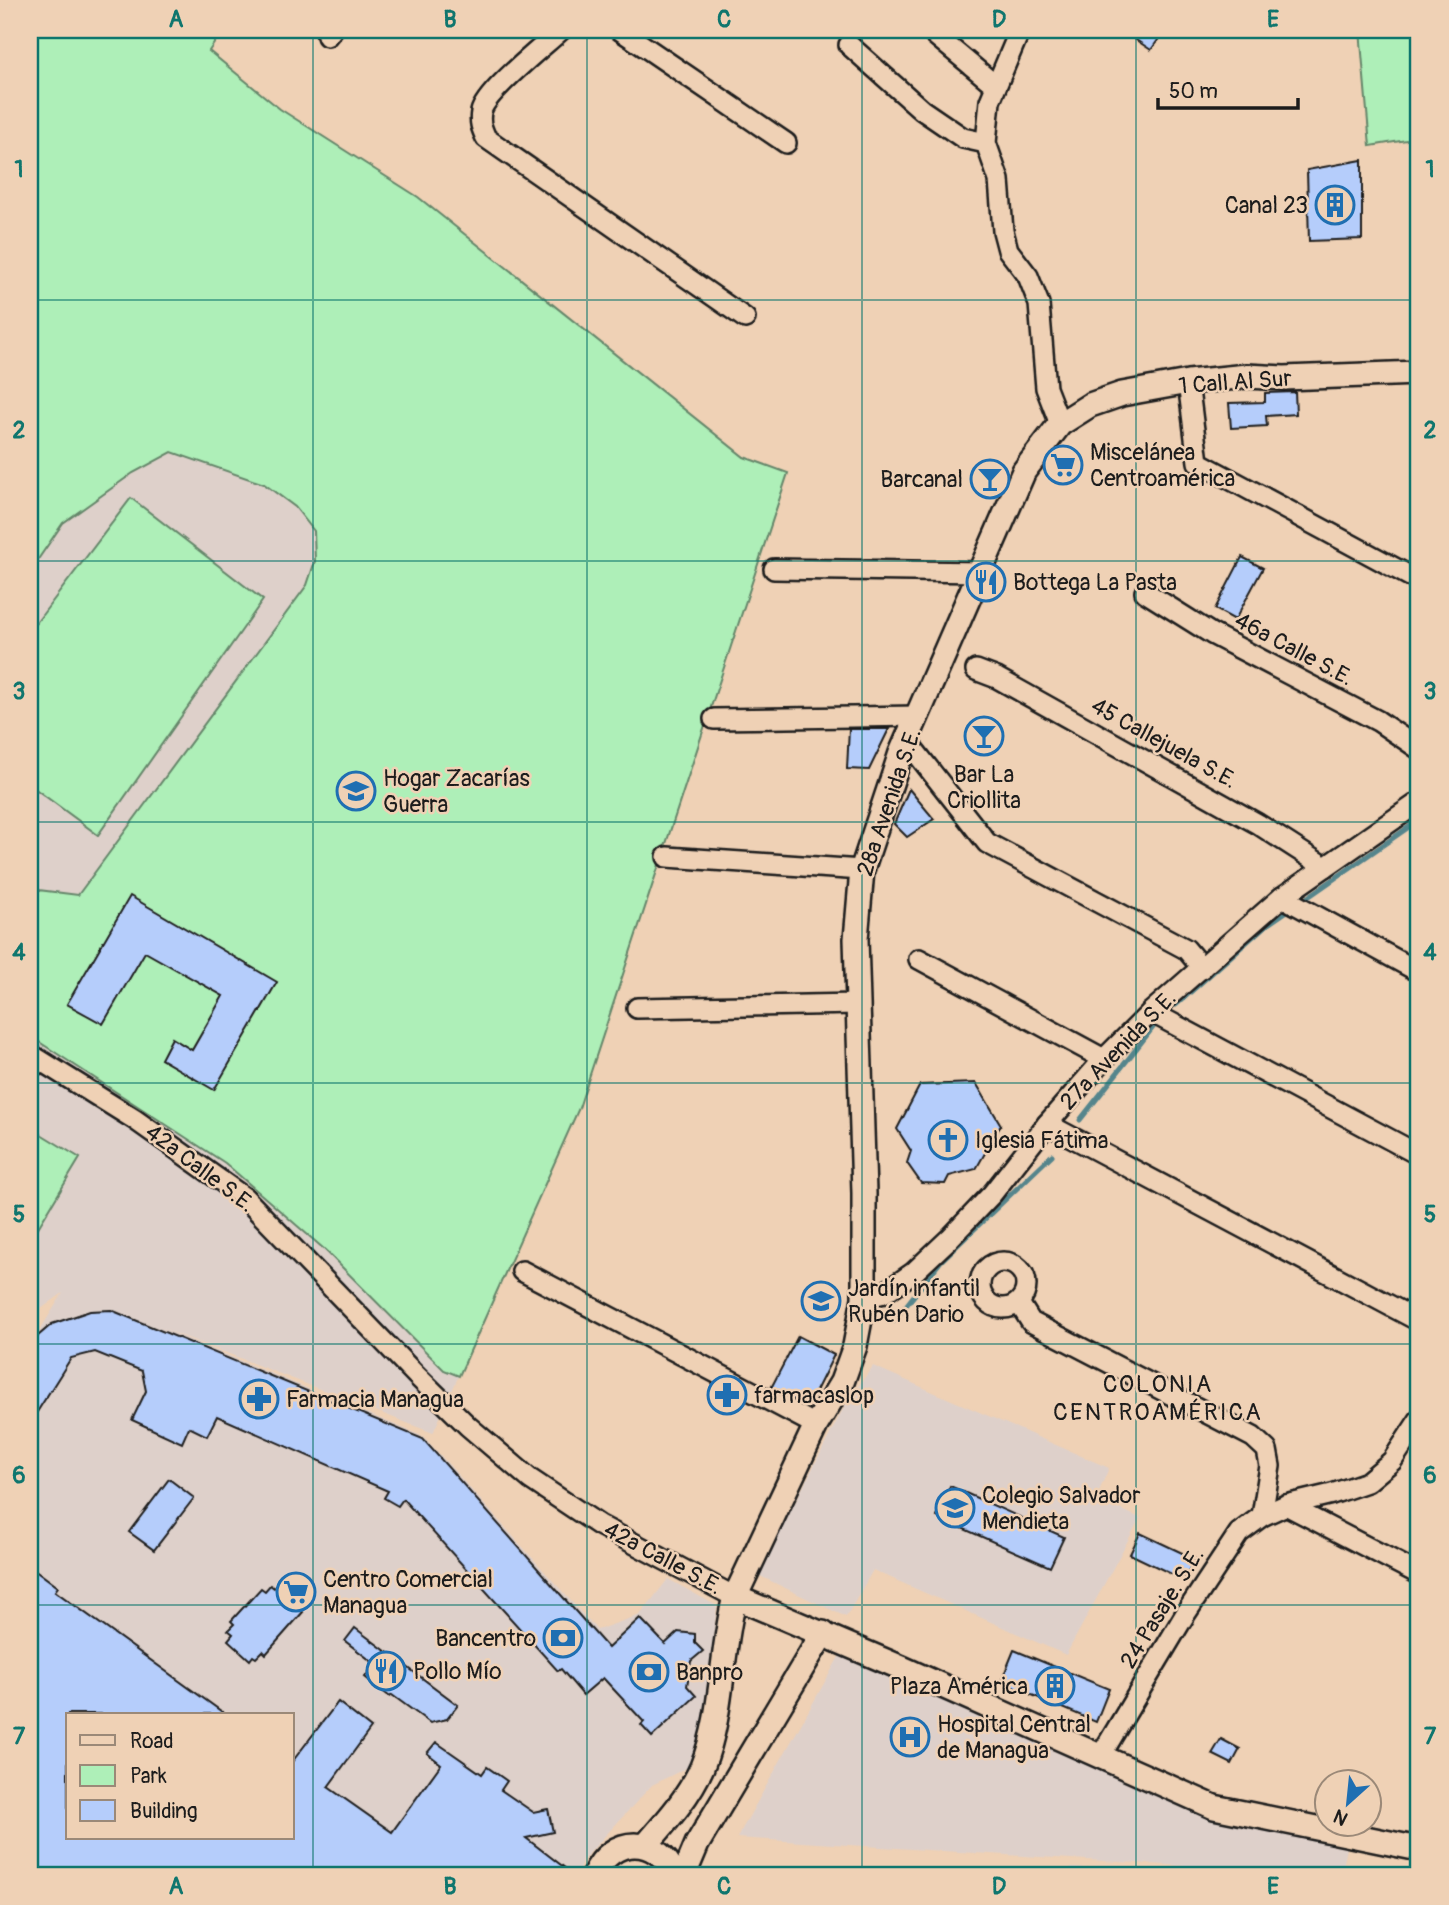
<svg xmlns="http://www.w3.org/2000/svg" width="1449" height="1905" viewBox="0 0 1449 1905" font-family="Pangolin,sans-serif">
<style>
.built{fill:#ded0ca;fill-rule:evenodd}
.green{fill:#aeefb8;stroke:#65866a;stroke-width:2}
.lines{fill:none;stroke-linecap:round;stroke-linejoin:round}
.stream{stroke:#55858c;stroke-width:5}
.building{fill:#b5cdfb;stroke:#1c1c1c;stroke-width:2}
.minor-casing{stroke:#1c1c1c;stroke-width:24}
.tertiary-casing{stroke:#1c1c1c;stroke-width:28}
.minor{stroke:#efd1b5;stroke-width:19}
.tertiary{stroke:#efd1b5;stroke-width:23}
.grid{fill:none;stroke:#0f766e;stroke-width:2;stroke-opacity:0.55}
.labels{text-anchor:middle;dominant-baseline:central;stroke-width:5;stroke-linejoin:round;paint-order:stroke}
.poi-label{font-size:23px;fill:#1c1c1c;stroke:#efd1b5;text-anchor:start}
.street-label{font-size:23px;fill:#1c1c1c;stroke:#efd1b5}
.neighbourhood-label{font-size:24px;letter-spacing:2px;fill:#1c1c1c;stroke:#efd1b5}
.neatline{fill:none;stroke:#0f766e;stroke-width:2.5}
.grid-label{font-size:23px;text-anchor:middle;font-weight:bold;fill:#0f766e}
</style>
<rect width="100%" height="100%" fill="#efd1b5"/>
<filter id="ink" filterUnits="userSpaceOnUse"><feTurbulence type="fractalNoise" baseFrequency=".0143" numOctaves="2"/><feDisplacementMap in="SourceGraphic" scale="14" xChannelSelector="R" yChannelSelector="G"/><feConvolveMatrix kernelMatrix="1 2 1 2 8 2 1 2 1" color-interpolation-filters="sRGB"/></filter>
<g filter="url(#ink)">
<!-- built -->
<g class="built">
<path d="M30,30H223L209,51L280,109L418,197L744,457L788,473L579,1108L433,1433L159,1327L424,1437L597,1630L640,1615L668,1579L717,1606L698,1762L652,1785L582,1861L577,1875H30V1346L63,1293L30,1317ZM68,1714H292V1837H68Z"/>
<path d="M873,1366L1109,1468L1096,1498L1140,1518L1066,1655L873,1570L846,1617L758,1575L845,1405Z"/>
<path d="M840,1655L1214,1818L1348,1844L1341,1875H1262L1263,1871L737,1838Z"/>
<path d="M1071,1868L1175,1874V1875H1071Z"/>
</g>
<!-- green -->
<g class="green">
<path d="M30,30H223L209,51L280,109L418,197L744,457L788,473L579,1108L459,1376L444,1370L324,1249L225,1163L30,1036V889L78,895L307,585L315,561L314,531L295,507L264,484L172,452L133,473L63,523L30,571Z"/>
<path d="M1360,30H1419V138L1370,146Z"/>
<path d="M131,498L263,600L98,835L30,785V631Z"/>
<path d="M31,1128L80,1158L30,1241V1131Z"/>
</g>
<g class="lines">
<!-- stream -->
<g class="stream">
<path d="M1301,902L1419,820"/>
<path d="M1176,1005L1264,927L1293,907"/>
<path d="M1080,1120L1155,1025"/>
<path d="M894,1321L941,1261L1052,1155"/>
</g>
</g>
<!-- building -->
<g class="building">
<path d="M1121,30H1165L1151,50Z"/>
<path d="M1362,160V239L1309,241L1307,170Z"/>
<path d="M1295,392L1296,414L1266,416L1267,426L1231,428L1229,403L1265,402V393Z"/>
<path d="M1069,448L1080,460L1056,482L1045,470Z"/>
<path d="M1242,557L1263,568L1235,620L1215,609Z"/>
<path d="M849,729H889L869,770L847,769Z"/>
<path d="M909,789L934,819L907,837L894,824Z"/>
<path d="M130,896L277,982L214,1090L161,1059L172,1038L192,1050L223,996L145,952L103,1024L67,1004Z"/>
<path d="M976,1083L1001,1125L976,1169L949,1176L945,1184L921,1183L907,1163L911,1151L897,1129L920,1085Z"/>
<path d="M111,1310L423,1439L608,1648L640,1618L665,1644L678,1632L695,1634V1643L703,1651L691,1661L687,1686L696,1696L652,1737L641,1725L644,1722L603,1678L583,1695L561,1669L558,1671L403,1499L398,1506L384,1498L388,1491L217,1416L207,1436L189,1427L182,1443L132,1420L146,1391L142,1371L95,1352L71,1358L30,1423V1350L38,1336L52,1324L90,1311Z"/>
<path d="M798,1336L834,1355L808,1407L771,1388Z"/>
<path d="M169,1479L194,1498L154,1550L129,1532Z"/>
<path d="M950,1486L1064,1537L1050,1567L937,1517Z"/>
<path d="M1140,1533L1195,1559L1184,1580L1130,1554Z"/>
<path d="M30,1566L58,1587L55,1591L225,1714H68V1837H292V1762L338,1702L371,1728L328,1787L392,1832L441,1764L427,1753L436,1742L482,1774L487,1767L507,1781L501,1790L533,1812L548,1809L553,1832L526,1838L574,1875H30Z"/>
<path d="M280,1581L302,1600L296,1606L303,1612L266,1654L263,1651L256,1658L253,1656L250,1660L228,1640L233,1634L228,1630L234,1624L231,1621L261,1588L265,1591L270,1585L274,1588Z"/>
<path d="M355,1628L458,1705L447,1719L430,1723L392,1695L390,1697L365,1677L375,1664L345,1641Z"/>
<path d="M1014,1650L1109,1689L1096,1722L1001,1682Z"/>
<path d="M1221,1739L1240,1749L1232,1764L1212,1754Z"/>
</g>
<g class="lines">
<defs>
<g id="minor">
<path d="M561,30C544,46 485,92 481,112C479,123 482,129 486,138L745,318"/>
<path d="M620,30L786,143"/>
<path d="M929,30L996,86"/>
<path d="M1020,30L990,101L986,143L999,180L1003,231L1008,250L1028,276L1039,304L1046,388L1060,424"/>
<path d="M327,36L332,30"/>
<path d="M849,45L922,110L963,138L986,143"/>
<path d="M1188,382L1198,462L1419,581"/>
<path d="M774,569L981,572"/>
<path d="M1145,592L1212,634L1378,721L1419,749"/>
<path d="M976,670L997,678L1258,824L1325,867"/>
<path d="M714,719L918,716"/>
<path d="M915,751L987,843L1186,949L1202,968"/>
<path d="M667,857L862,870"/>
<path d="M1282,897L1419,972"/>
<path d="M919,959L1104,1059"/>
<path d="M637,1008L858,1004"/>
<path d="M1151,1012L1419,1155"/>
<path d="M30,1054L134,1119L245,1198L416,1375L468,1426L530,1479L599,1525L735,1597"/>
<path d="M1047,1124L1419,1321"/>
<circle cx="1003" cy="1285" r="23"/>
<path d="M522,1271L816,1425"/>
<path d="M864,1298L884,1293L914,1272L950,1238L992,1194L1047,1124L1104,1059L1151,1012L1282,897L1419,802"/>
<path d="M1019,1303L1031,1322L1253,1437L1267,1450L1270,1466L1262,1516"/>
<path d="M1286,1505L1419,1574"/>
<path d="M1100,1757L1186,1613L1239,1533L1262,1516L1286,1505L1332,1494L1367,1482L1392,1461L1419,1420"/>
</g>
<g id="tertiary">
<path d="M735,1597L902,1668L1214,1807L1419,1849"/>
<path d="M645,1846C666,1822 689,1797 702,1767C724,1713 720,1653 735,1597L816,1425L842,1382L855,1346L864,1298V1193L856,939L862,870L901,753L1024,471L1060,424L1090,405L1122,394L1188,382L1247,376L1284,378L1419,373"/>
<path d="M594,1875C612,1835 657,1835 675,1875"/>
<path d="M684,1875L697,1844L823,1633"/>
</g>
</defs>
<!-- minor casing -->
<use href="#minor" class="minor-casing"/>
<!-- tertiary casing -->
<use href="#tertiary" class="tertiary-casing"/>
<!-- minor -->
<use href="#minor" class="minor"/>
<!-- tertiary -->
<use href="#tertiary" class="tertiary"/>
</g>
</g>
<!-- grid -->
<path class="grid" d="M313,30V1875M587,30V1875M862,30V1875M1136,30V1875M30,300H1419M30,561H1419M30,822H1419M30,1083H1419M30,1344H1419M30,1605H1419"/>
<!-- icons -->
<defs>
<symbol id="building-ring" viewBox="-11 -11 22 22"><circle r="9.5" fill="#efd1b5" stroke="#1f6fb2" stroke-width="1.5"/><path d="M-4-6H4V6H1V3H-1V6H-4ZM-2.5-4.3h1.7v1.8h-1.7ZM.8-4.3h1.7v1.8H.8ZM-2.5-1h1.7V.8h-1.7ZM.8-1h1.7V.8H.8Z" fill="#1f6fb2"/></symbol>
<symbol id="supermarket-ring" viewBox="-11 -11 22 22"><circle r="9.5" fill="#efd1b5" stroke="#1f6fb2" stroke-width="1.5"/><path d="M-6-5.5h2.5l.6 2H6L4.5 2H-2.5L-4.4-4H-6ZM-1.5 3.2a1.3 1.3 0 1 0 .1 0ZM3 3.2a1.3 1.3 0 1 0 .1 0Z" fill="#1f6fb2"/></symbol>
<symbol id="bar-ring" viewBox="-11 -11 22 22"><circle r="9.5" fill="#efd1b5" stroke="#1f6fb2" stroke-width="1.5"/><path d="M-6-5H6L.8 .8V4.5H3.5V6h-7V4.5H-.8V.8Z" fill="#1f6fb2"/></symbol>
<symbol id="restaurant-ring" viewBox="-11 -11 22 22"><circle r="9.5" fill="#efd1b5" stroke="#1f6fb2" stroke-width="1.5"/><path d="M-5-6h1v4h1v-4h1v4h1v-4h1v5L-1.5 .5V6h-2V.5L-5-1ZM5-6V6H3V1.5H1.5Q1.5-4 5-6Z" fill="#1f6fb2"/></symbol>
<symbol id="school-ring" viewBox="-11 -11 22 22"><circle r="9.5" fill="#efd1b5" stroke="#1f6fb2" stroke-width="1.5"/><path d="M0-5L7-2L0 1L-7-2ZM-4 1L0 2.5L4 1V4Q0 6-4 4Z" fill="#1f6fb2"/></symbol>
<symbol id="church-ring" viewBox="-11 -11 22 22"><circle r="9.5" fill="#efd1b5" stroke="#1f6fb2" stroke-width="1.5"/><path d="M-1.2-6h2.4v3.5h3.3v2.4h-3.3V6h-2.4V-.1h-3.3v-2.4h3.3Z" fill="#1f6fb2"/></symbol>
<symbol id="pharmacy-ring" viewBox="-11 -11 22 22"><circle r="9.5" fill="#efd1b5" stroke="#1f6fb2" stroke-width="1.5"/><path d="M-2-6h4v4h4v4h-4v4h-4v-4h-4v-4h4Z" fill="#1f6fb2"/></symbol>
<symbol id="bank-ring" viewBox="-11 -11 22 22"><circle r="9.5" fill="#efd1b5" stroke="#1f6fb2" stroke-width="1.5"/><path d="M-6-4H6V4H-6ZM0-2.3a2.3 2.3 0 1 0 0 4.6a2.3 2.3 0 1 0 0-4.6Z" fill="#1f6fb2"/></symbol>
<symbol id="hospital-ring" viewBox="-11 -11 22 22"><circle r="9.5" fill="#efd1b5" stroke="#1f6fb2" stroke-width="1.5"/><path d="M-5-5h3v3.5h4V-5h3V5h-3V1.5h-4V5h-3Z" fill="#1f6fb2"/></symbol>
</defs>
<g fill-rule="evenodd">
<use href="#building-ring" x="1313" y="183" width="44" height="44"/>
<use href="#supermarket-ring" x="1041" y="443" width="44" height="44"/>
<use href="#bar-ring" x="968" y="457" width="44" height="44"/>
<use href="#restaurant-ring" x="964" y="560" width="44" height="44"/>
<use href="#bar-ring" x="962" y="714" width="44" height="44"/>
<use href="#school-ring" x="334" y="769" width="44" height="44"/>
<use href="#church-ring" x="926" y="1118" width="44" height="44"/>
<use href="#school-ring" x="799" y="1279" width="44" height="44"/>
<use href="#pharmacy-ring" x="705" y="1373" width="44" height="44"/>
<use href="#pharmacy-ring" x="237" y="1377" width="44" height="44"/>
<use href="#school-ring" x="933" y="1486" width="44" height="44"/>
<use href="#supermarket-ring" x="274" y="1570" width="44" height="44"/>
<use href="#bank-ring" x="541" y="1616" width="44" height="44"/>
<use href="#restaurant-ring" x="364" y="1649" width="44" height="44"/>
<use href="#bank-ring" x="627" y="1650" width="44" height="44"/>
<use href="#building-ring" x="1033" y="1664" width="44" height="44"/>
<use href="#hospital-ring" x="888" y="1715" width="44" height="44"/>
</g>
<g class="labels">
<!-- poi labels -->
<g class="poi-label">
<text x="1308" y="205" text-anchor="end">Canal 23</text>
<text x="1090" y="452">Miscelánea<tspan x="1090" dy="26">Centroamérica</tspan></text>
<text x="963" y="479" text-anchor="end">Barcanal</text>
<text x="1013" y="582">Bottega La Pasta</text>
<text x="984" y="774" text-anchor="middle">Bar La<tspan x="984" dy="26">Criollita</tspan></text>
<text x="383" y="778">Hogar Zacarías<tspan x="383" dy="26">Guerra</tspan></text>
<text x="975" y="1140">Iglesia Fátima</text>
<text x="848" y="1288">Jardín infantil<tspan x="848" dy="26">Rubén Dario</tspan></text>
<text x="754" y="1395">farmacaslop</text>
<text x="286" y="1399">Farmacia Managua</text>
<text x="982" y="1495">Colegio Salvador<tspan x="982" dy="26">Mendieta</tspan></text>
<text x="323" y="1579">Centro Comercial<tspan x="323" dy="26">Managua</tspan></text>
<text x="536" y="1638" text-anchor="end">Bancentro</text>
<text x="413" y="1671">Pollo Mío</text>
<text x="676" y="1672">Banpro</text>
<text x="1028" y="1686" text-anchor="end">Plaza América</text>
<text x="937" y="1724">Hospital Central<tspan x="937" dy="26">de Managua</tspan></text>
</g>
<!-- street labels -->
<g class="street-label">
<text transform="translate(1235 382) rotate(-4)">1 Call Al Sur</text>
<text transform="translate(1294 649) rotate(28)">46a Calle S.E.</text>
<text transform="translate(1164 743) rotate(29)">45 Callejuela S.E.</text>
<text transform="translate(889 802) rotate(-71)">28a Avenida S.E.</text>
<text transform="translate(1118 1050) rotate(-46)">27a Avenida S.E.</text>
<text transform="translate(200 1168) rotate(37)">42a Calle S.E.</text>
<text transform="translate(663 1558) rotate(28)">42a Calle S.E.</text>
<text transform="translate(1162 1608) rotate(-58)">24 Pasaje. S.E.</text>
</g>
<!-- neighbourhood labels -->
<g class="neighbourhood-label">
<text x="1158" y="1384">COLONIA<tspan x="1158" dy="28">CENTROAMÉRICA</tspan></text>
</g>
</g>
<!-- margin -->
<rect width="1449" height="1905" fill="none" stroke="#efd1b5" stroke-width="77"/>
<!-- legend -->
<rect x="66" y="1713" width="228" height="126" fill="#efd1b5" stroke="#9b8978" stroke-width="2"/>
<rect x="80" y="1735" width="35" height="10" fill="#efd1b5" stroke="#9b8978" stroke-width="2"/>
<text x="130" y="1748" font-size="21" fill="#1c1c1c">Road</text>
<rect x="80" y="1765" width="35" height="21" fill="#aeefb8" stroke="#9b8978" stroke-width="2"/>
<text x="130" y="1783" font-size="21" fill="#1c1c1c">Park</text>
<rect x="80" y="1800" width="35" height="21" fill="#b5cdfb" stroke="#9b8978" stroke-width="2"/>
<text x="130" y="1818" font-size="21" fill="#1c1c1c">Building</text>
<!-- north arrow -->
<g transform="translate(1348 1803) rotate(207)"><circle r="33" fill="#efd1b5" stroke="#9b8978" stroke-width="2"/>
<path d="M0-5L12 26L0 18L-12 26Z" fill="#1f6fb2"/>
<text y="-10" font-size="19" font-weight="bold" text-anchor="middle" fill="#1c1c1c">N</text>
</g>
<!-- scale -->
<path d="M1158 98v10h140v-10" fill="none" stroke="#1c1c1c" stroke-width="3.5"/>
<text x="1169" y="98" font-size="21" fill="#1c1c1c" stroke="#efd1b5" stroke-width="5" paint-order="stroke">50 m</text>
<rect x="38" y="38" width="1372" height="1829" class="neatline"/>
<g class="grid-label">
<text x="176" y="27">A</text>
<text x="450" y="27">B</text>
<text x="724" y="27">C</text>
<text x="999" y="27">D</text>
<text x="1273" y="27">E</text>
<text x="19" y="177">1</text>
<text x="1430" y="177">1</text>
<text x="19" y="438">2</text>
<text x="1430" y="438">2</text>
<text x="19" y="699">3</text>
<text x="1430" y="699">3</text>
<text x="19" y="960">4</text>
<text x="1430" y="960">4</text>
<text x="19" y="1222">5</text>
<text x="1430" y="1222">5</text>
<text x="19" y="1483">6</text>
<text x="1430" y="1483">6</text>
<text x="19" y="1744">7</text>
<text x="1430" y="1744">7</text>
<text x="176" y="1894">A</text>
<text x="450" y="1894">B</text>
<text x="724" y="1894">C</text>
<text x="999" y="1894">D</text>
<text x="1273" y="1894">E</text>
</g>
</svg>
